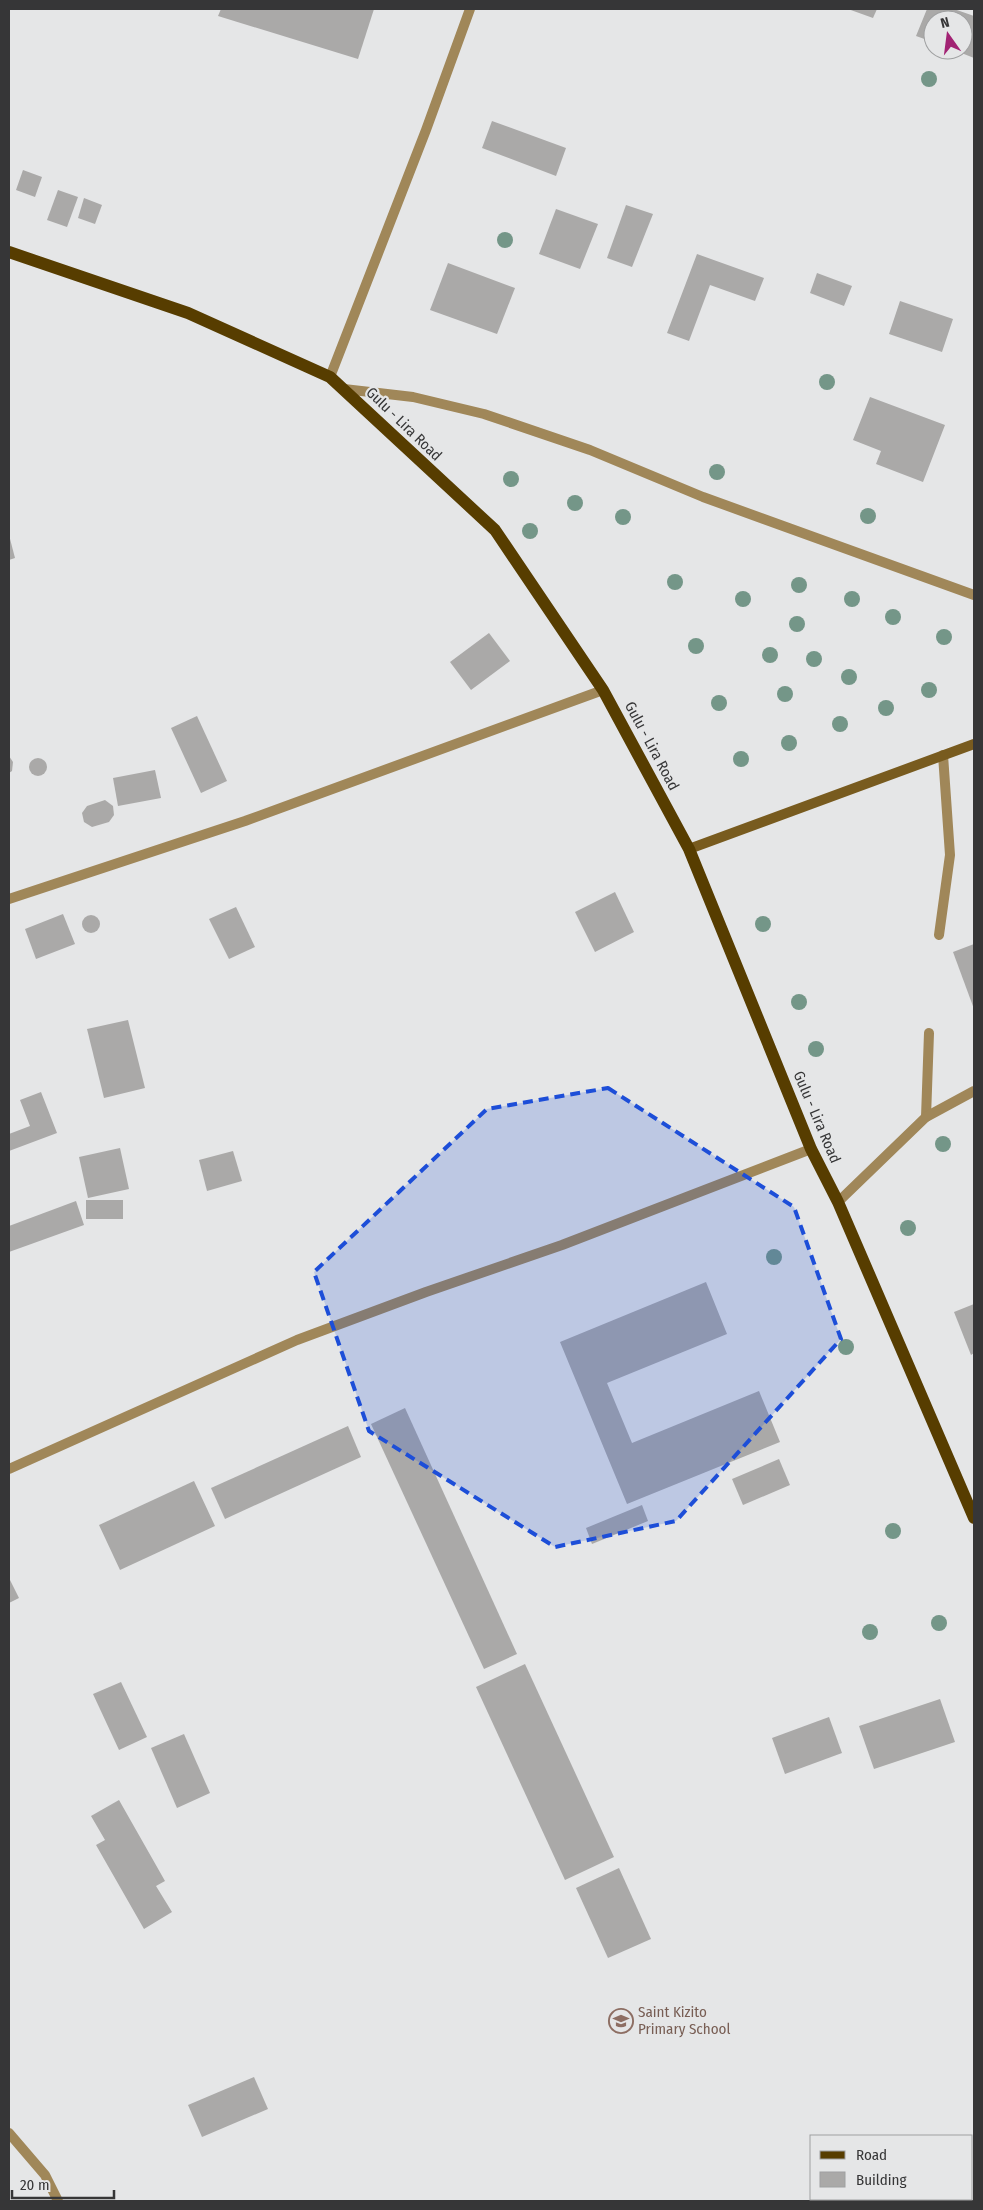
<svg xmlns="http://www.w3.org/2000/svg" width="983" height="2210" viewBox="0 0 983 2210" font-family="'Fira Sans Condensed',sans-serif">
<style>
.building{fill:#aaa9a8}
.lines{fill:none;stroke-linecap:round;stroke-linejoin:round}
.service{stroke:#a08759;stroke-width:10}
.minor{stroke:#a08759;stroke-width:10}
.secondary{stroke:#785b1f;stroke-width:10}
.primary{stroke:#573d00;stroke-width:12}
.tree{fill:#749688}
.marked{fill:#1d4ed8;fill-opacity:0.2;stroke:#1d4ed8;stroke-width:4;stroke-dasharray:10 6;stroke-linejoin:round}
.labels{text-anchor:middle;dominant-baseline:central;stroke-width:4.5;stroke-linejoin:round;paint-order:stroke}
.street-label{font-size:15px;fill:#363637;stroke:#e5e6e7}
.education-label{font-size:15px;fill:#785e54;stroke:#e5e6e7;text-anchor:start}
</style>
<rect width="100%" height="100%" fill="#e5e6e7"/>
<!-- building -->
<g class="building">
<path d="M221,9H374L358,59L218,16Z"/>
<path d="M848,9H877L873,18Z"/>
<path d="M927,9H954L974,16V58L954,50H963V20H933V42L916,36Z"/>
<path d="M492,121L566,148L556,176L482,148Z"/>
<path d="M23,170L42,177L35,197L16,190Z"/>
<path d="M58,190L78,197L67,227L47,220Z"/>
<path d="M84,198L102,205L95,224L78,218Z"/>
<path d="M626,205L653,214L632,267L607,258Z"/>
<path d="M556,209L598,224L580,269L539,254Z"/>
<path d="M697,254L764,278L755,301L710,285L689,341L667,333Z"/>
<path d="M448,263L515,288L497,334L430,310Z"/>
<path d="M817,273L852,286L844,306L810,293Z"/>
<path d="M900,301L953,319L942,352L889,334Z"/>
<path d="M870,397L945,425L923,482L876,464L881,451L853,440Z"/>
<path d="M9,535L15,558L9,560Z"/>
<path d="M489,633L510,661L471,690L450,662Z"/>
<path d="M197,716L227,781L201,793L171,728Z"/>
<path d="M9,756L13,762L12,771L9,773Z"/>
<circle cx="38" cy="767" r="9"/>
<path d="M155,770L161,798L118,806L113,778Z"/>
<path d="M105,800L113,806L114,815L109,822L92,827L84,822L82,813L87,806Z"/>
<path d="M615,892L634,932L595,952L575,912Z"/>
<path d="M236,907L255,947L229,959L209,919Z"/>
<path d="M63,914L75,944L36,959L25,929Z"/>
<circle cx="91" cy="924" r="9"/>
<path d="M974,944V1009L953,952Z"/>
<path d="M128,1020L145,1088L104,1098L87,1029Z"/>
<path d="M41,1092L57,1133L9,1151V1134L30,1126L20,1100Z"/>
<path d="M120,1148L129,1189L88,1198L79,1157Z"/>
<path d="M233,1151L242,1181L207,1191L199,1160Z"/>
<rect x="86" y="1200" width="37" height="19"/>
<path d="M76,1201L84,1225L9,1252V1226Z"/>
<path d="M706,1282L727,1334L607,1383L632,1443L759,1391L780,1442L627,1504L560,1342Z"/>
<path d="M974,1304V1353L971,1355L954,1312Z"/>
<path d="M405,1408L517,1654L484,1669L371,1424Z"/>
<path d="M348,1426L361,1457L225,1519L211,1488Z"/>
<path d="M779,1459L790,1485L743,1505L732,1479Z"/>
<path d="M194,1481L215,1526L120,1570L99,1525Z"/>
<path d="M642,1505L648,1521L592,1544L586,1528Z"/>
<path d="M9,1578L19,1598L9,1603Z"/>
<path d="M525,1664L614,1857L565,1880L476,1687Z"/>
<path d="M121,1682L147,1737L119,1750L93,1694Z"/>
<path d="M940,1699L955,1742L874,1769L859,1726Z"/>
<path d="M829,1717L842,1753L785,1774L772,1738Z"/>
<path d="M184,1734L210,1793L177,1808L151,1748Z"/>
<path d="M119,1800L165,1881L156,1886L172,1912L144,1929L96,1845L105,1840L91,1816Z"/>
<path d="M619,1868L651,1939L608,1958L576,1888Z"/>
<path d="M254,2077L268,2109L202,2137L188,2105Z"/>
</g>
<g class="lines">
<!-- service -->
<g class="service">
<path d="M939,935L950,855L943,755"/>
<path d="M926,1117L929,1033"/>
<path d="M838,1202L926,1117L974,1091"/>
</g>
<!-- minor -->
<g class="minor">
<path d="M330,377L426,130L470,9"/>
<path d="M344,389L413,397L484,414L590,450L703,497L974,595"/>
<path d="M9,899L245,821L603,690"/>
<path d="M9,1469L297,1340L426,1292L562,1245L811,1149"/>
<path d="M9,2133L45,2175L58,2201"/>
</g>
<!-- secondary -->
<path class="secondary" d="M689,849L974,744"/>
<!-- primary -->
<path class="primary" d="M9,252L188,313L330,377L495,530L603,690L689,849L811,1149L838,1202L974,1518"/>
</g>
<!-- trees -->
<g class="tree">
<circle cx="929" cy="79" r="8"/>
<circle cx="505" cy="240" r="8"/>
<circle cx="827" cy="382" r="8"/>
<circle cx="717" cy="472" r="8"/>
<circle cx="511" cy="479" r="8"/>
<circle cx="575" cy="503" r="8"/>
<circle cx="868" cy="516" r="8"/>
<circle cx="623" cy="517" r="8"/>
<circle cx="530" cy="531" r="8"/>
<circle cx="675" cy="582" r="8"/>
<circle cx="799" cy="585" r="8"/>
<circle cx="743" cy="599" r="8"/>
<circle cx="852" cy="599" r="8"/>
<circle cx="893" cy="617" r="8"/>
<circle cx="797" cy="624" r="8"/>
<circle cx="944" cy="637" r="8"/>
<circle cx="696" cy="646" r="8"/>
<circle cx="770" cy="655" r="8"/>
<circle cx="814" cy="659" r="8"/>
<circle cx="849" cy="677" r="8"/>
<circle cx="929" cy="690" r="8"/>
<circle cx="785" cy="694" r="8"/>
<circle cx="719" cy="703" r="8"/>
<circle cx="886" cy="708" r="8"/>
<circle cx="840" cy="724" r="8"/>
<circle cx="789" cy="743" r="8"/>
<circle cx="741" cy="759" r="8"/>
<circle cx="763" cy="924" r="8"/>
<circle cx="799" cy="1002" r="8"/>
<circle cx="816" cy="1049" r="8"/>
<circle cx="943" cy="1144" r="8"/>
<circle cx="908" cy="1228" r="8"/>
<circle cx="774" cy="1257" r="8"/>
<circle cx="846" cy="1347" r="8"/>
<circle cx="893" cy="1531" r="8"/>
<circle cx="939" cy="1623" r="8"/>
<circle cx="870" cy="1632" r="8"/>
</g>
<!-- marked area -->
<path class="marked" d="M608,1088L794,1207L841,1339L676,1521L555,1547L369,1431L314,1272L487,1109Z"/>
<!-- icons -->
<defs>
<symbol id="school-ring" viewBox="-11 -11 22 22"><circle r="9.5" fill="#e5e6e7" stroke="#8d6e63" stroke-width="1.5"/><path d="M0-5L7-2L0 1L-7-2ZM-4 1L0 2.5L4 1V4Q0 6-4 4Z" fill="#8d6e63"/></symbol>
</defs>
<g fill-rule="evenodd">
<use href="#school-ring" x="607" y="2007" width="28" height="28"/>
</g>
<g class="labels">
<!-- street labels -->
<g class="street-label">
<text transform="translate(404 424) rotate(44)">Gulu - Lira Road</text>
<text transform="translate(652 746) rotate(62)">Gulu - Lira Road</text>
<text transform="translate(817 1117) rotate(67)">Gulu - Lira Road</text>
</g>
<!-- education labels -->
<g class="education-label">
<text x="638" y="2012">Saint Kizito<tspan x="638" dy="17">Primary School</tspan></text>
</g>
</g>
<!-- border -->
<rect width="983" height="2210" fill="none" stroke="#363637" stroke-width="20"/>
<!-- legend -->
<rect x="810" y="2135" width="162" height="65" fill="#e5e6e7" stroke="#9fa0a1"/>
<rect x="820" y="2151" width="25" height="8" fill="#573d00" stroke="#9fa0a1"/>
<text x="856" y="2160" font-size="15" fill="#363637">Road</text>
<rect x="820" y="2172" width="25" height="15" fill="#aaa9a8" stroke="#9fa0a1"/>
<text x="856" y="2185" font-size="15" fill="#363637">Building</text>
<!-- north arrow -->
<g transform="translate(948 35) rotate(346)"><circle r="24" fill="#e5e6e7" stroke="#9fa0a1"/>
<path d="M0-4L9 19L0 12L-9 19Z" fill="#a22374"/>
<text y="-8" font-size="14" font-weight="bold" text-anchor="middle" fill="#363637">N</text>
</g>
<!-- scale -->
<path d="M12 2190v8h102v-8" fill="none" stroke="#363637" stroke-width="2.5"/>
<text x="20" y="2190" font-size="15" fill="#363637" stroke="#e5e6e7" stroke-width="4" paint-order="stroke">20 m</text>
</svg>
